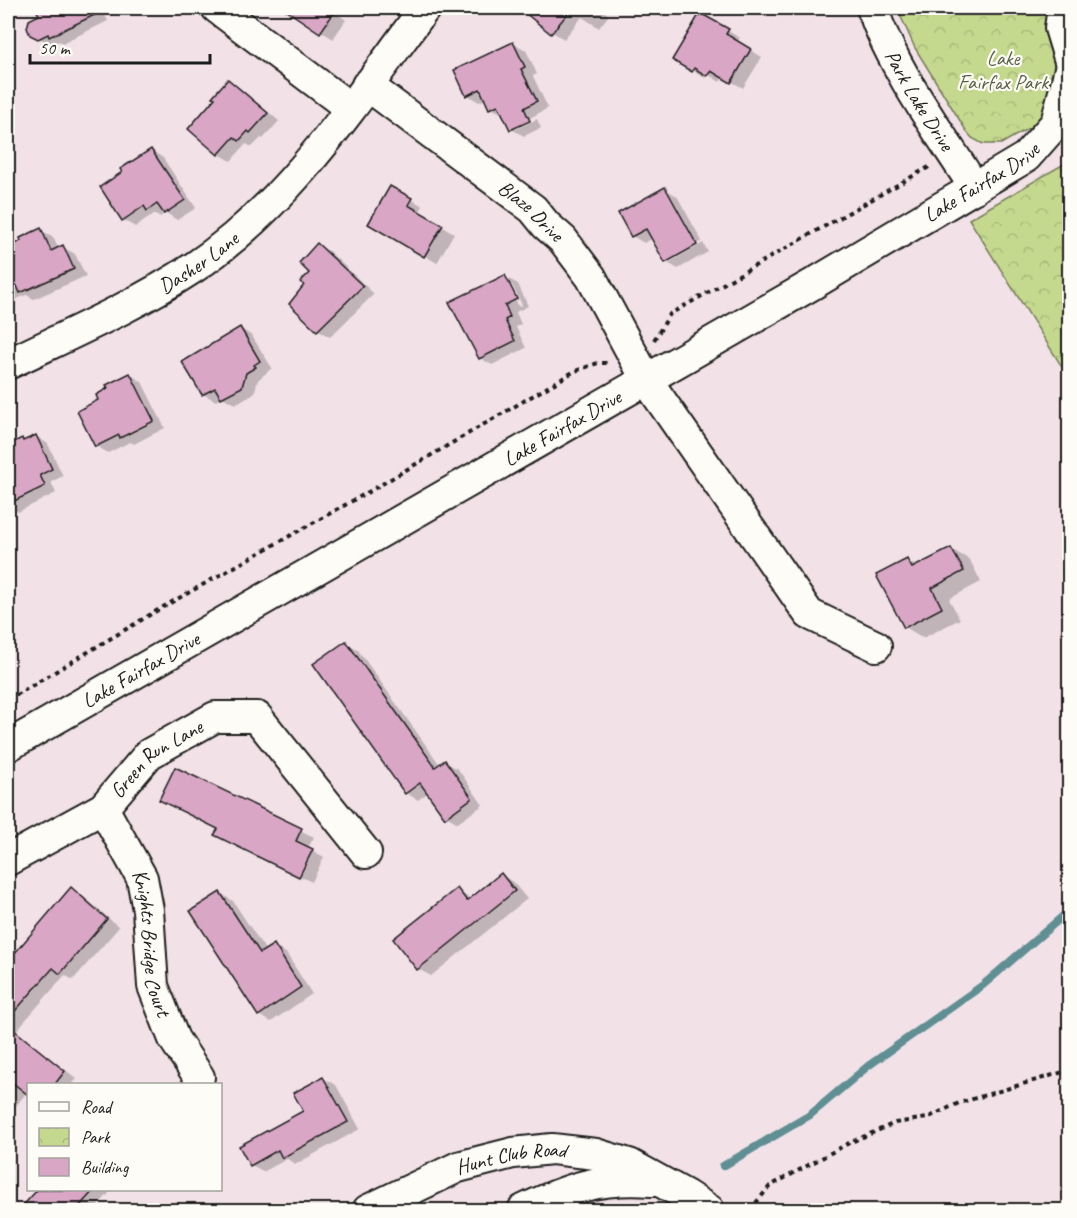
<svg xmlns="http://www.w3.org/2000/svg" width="1077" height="1218" viewBox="0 0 1077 1218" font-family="Caveat,sans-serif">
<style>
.park{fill:url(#park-crowns);stroke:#707a55;stroke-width:1.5}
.shadow{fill:#0003;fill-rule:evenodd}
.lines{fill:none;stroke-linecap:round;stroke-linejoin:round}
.stream{stroke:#5e8f93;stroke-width:8}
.building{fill:#d9a7c5;stroke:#1c1c1c;stroke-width:1.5}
.minor-casing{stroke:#1c1c1c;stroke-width:34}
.path{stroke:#1c1c1c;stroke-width:4;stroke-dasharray:4.5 4.5;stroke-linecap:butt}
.minor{stroke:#fdfcf7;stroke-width:30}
.labels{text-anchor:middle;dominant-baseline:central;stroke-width:4.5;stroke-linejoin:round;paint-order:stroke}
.park-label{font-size:21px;fill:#575e44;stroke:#fdfcf7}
.street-label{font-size:21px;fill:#1c1c1c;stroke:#fdfcf7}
</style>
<defs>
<pattern id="park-crowns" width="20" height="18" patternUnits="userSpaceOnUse" patternTransform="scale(1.5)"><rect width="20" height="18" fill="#c5d98e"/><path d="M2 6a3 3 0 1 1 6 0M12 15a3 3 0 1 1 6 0" fill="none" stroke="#a9ba7a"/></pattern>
</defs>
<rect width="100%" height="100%" fill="#f2e2e8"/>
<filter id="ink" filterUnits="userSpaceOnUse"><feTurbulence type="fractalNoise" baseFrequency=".0167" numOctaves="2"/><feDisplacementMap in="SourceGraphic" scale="12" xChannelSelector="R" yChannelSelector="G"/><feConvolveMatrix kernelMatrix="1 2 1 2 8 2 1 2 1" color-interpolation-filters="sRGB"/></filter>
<g filter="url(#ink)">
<!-- park -->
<g class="park">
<path d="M897,8H1069V105L1001,144H983L972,138L967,132L915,48Z"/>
<path d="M1069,161V378L969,219Z"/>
</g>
<!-- shadow -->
<g class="shadow">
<path d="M37,8H101L108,21L63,43L59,41L51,45L32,34L41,15Z"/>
<path d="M286,8H336L334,11L346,20L333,39Z"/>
<path d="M524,8H599L609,15L599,28L582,17L564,39L552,32Z"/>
<path d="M701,15L740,38L737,42L762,57L743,88L723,77L720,82L707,74L705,78L674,59Z"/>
<path d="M513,43L526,50L537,74L533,76L548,108L516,126V129L537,119L541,128L524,136L511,129L504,114L490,108L486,99L479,102L467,95Z"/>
<path d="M228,81L240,88L279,121L263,139L261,138L252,147L246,144L231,161L219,154Z"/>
<path d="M151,150L163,158L196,208L177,220L166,213L160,217L155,214L135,227L123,220Z"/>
<path d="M391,188L423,206L419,213L454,233L437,263L370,224Z"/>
<path d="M665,189L677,196L702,241L670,259V262L703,243L708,252L678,269L666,262L653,238L644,243L632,236Z"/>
<path d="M41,230L53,237L59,249L63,247L75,254L86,276L34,299L26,295L15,300L8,295V249L23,242Z"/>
<path d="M318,245L330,252L374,294L330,337L318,330L311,273Z"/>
<path d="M505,277L518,284L528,306L516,312L521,324L516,327L526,348L492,365L480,358ZM508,285H512L522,305L519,307Z"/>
<path d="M240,328L252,336L272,368L258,380L254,394L235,404L222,397L216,401L203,394L184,362Z"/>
<path d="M130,374L142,382L165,428L134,444L130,442L108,453L96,446Z"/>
<path d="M36,436L48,444L63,476L51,482L56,493L18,512L8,505V447L22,440L25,441Z"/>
<path d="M951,549L970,560L981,582L949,599L960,619L923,638L905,627L907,561L918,567Z"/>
<path d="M346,642L358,650L440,765L445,762L458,769L483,805L458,823L446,816L429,792L418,800L406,793Z"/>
<path d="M176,769L314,837L308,848L324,857L312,882L228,842Z"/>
<path d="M501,875L513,882L527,899L431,976L418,969L457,890L471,899Z"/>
<path d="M71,889L83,896L119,927L73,980L65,975L16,1031L77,1079L72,1084H28V1093L27,1092L12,1111L8,1108V963Z"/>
<path d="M220,893L233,901L266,951L274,946L286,953L312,994L271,1022L259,1015Z"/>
<path d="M323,1078L336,1085L360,1129L296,1164L287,1159L263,1172L251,1165L305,1112Z"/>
<path d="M39,1190H112L94,1210H21Z"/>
</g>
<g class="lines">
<!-- stream -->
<path class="stream" d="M723,1166L810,1115L868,1066L983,985L1070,910"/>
</g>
<!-- building -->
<g class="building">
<path d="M35,8H109L49,37L48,34L38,39L30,35L27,28L29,20L39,15Z"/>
<path d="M283,8H337L320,33Z"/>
<path d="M519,8H572L551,34Z"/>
<path d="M700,13L729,29L726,34L751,49L731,83L711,71L707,76L694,68L692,72L672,60Z"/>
<path d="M513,42L525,67L521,69L537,101L524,108L530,121L510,130L498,105L489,109L480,89L466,96L454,70Z"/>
<path d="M228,79L268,113L250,133L248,131L239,141L234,137L218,155L188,129L215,98L212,97Z"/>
<path d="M151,149L185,200L164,214L157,204L147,211L144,206L122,221L100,187L122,172L120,169Z"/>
<path d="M390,186L412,198L408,205L443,225L424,257L368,224Z"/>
<path d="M665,187L697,245L665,263L646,229L631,237L618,213Z"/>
<path d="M41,228L51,251L63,245L74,269L20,293L17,286L8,291V248L21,241L20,238Z"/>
<path d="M317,243L363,286L317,331L289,304L304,285L300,282L309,273L299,263Z"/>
<path d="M505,275L517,299L505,305L510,317L505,320L515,341L479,359L449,302Z"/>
<path d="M240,327L260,361L254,365L256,367L246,373L242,387L221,398L215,388L202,395L182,362Z"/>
<path d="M130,373L154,421L120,438L119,435L95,447L77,411L98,400L96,395L108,388L106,385Z"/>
<path d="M36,435L52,469L40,475L45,486L8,504V445L22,438L23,441Z"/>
<path d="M951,548L964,571L932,588L942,608L904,628L876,575L907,559L912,568Z"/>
<path d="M346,641L435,767L445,760L472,798L445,818L420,783L405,794L313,664Z"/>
<path d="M175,767L302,828L296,841L313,849L299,877L214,835L218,829L159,800Z"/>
<path d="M501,873L515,891L417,970L393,939L457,888L467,901Z"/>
<path d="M71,887L107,919L60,974L53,968L8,1019V961Z"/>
<path d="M220,892L260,953L274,944L301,987L258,1016L190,911Z"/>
<path d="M8,1025L65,1071L55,1084H28V1095L8,1079Z"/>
<path d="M323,1077L348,1122L282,1158L278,1150L250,1166L239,1146L303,1111L293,1093Z"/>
<path d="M37,1190H94L76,1210H19Z"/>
</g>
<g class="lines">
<defs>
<g id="minor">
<path d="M217,8L350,108"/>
<path id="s1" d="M872,8C895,73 938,130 975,188"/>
<path d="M1063,8L1060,28L1070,61"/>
<path id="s2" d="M367,85L533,209L546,225L563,240L591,277L646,379L809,614L876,646"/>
<path id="s3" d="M8,364C70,334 135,306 193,268C290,204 357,99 425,8"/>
<path id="s4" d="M8,746L813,284L1026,157L1056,123L1070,69"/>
<path id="s5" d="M103,808L142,878L148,910L153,986L174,1039L199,1077"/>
<path id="s6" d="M8,860L103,808L149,754L215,717H257L366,853"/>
<path id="s7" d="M368,1210L458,1167L513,1153L552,1149L596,1154L629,1164L687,1196L709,1210"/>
<path d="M523,1210C569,1188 600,1177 652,1181"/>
</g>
</defs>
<!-- minor casing -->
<use href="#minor" class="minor-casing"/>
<!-- path -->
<g class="path">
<path d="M654,340L670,314L929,167"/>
<path d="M8,700L163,607L370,491L575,371L598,363H608"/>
<path d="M750,1210L770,1186L849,1143L895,1123L927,1118L959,1103L1070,1070"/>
</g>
<!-- minor -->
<use href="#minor" class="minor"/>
</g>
</g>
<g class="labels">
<!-- park labels -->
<g class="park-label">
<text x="1003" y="58">Lake<tspan x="1003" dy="24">Fairfax Park</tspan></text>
</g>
<!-- street labels -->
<g class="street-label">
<text stroke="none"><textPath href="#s1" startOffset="104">Park Lake Drive</textPath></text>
<text stroke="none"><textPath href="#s4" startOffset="1125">Lake Fairfax Drive</textPath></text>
<text stroke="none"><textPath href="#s2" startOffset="207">Blaze Drive</textPath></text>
<text stroke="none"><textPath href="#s3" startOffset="216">Dasher Lane</textPath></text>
<text stroke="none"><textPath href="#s4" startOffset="639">Lake Fairfax Drive</textPath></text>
<text stroke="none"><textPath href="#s4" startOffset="153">Lake Fairfax Drive</textPath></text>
<text stroke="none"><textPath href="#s6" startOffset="182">Green Run Lane</textPath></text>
<text stroke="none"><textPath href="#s5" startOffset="146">Knights Bridge Court</textPath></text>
<text stroke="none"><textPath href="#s7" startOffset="154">Hunt Club Road</textPath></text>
</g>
</g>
<!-- margin -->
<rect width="1077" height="1218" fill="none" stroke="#fdfcf7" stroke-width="30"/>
<rect x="15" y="15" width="1047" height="1188" fill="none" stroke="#1c1c1c" stroke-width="2" filter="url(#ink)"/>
<!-- legend -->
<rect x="27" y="1083" width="195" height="108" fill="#fdfcf7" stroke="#a3a29f" stroke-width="1.5"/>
<rect x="39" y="1102" width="30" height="9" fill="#fdfcf7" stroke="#a3a29f" stroke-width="1.5"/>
<text x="81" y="1113" font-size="18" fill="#1c1c1c">Road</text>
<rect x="39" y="1128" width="30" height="18" fill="url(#park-crowns)" stroke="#a3a29f" stroke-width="1.5"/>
<text x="81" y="1143" font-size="18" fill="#1c1c1c">Park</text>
<rect x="39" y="1158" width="30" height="18" fill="#d9a7c5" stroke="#a3a29f" stroke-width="1.5"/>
<text x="81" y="1173" font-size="18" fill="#1c1c1c">Building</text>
<!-- scale -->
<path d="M30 54v9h180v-9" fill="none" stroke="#1c1c1c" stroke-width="3"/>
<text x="39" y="54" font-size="18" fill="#1c1c1c" stroke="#fdfcf7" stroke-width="4.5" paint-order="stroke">50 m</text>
</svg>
